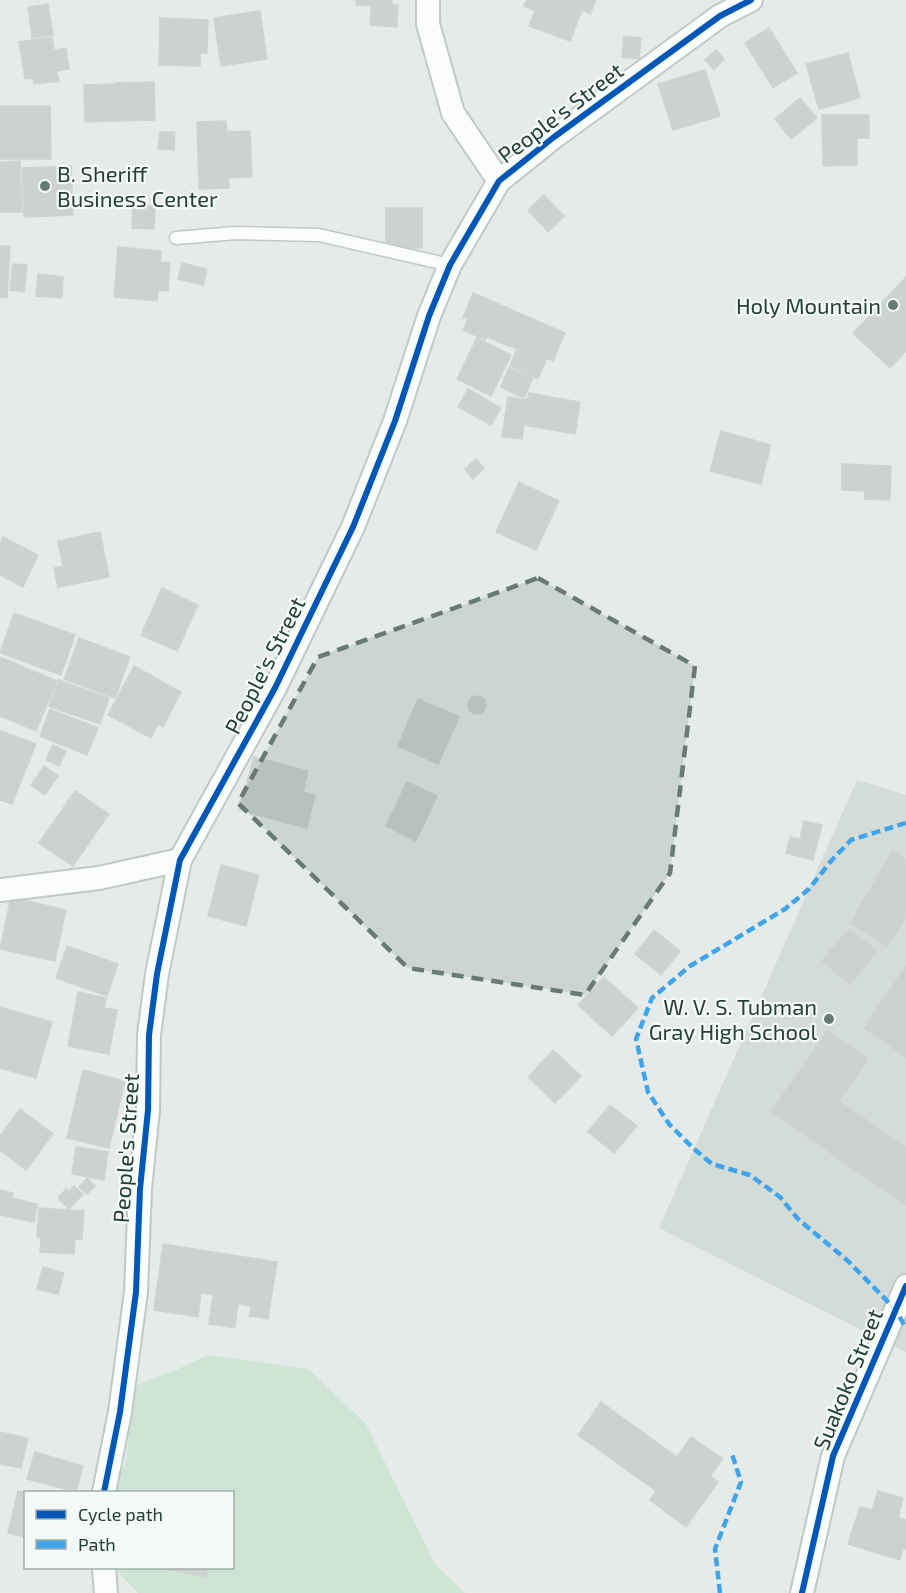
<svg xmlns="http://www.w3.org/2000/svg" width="906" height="1593" viewBox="0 0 906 1593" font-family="'Exo 2',sans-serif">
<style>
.built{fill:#d4dcd8}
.green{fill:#cee4d4}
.building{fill:#cdd2d0;stroke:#ced4d1;stroke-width:1.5}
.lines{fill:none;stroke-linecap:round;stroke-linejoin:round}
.service-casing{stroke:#c2c8c5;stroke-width:15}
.minor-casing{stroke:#c2c8c5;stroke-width:26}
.service{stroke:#fbfcfc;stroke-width:12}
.minor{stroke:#fbfcfc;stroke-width:22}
.quiet{stroke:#3ea4eb;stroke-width:4.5;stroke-dasharray:9 4.5;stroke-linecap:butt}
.cycleway-casing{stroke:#f4faf7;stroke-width:10}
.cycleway{stroke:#0057b8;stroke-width:6}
.marked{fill:#677b74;fill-opacity:0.2;stroke:#677b74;stroke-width:4.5;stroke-dasharray:12 8;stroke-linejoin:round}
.poi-dot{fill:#677b74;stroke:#f4faf7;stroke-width:2}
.labels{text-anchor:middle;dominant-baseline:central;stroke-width:4.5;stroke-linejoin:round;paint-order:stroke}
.street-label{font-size:22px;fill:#233f36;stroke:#f4faf7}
.poi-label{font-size:22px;fill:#233f36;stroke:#f4faf7;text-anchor:end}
</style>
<rect width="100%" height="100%" fill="#e5ebe8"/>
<!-- built -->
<path class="built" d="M857,780L906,795V1352L659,1228Z"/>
<!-- green -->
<path class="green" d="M208,1355L308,1369L366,1424L435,1564L465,1593H138L114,1568H232V1492H112L126,1461L134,1386L176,1370Z"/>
<!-- building -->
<g class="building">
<path d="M356,0H392V5H398L397,27L370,25L371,6L356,5Z"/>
<path d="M527,0H596L590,14L582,10L570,41L529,26L535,11L524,6Z"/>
<path d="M48,4L53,35L32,38L28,7Z"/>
<path d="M260,11L267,59L221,66L214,18Z"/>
<path d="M160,18L208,20L207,53H200V66L159,65Z"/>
<path d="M769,28L797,73L773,88L745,43Z"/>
<path d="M624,36L641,38L639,59L622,57Z"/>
<path d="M52,37L54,50L66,48L69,69L57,71L59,81L34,84L33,78L25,79L19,42Z"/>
<path d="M716,50L724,59L714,70L705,60Z"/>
<path d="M848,53L860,98L819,109L806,64Z"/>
<path d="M705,70L720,116L673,130L658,84Z"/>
<path d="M154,82L155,120L117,121L115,83Z"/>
<path d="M115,84L116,121L85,122L84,85Z"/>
<path d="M800,98L817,118L791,139L775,119Z"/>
<path d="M0,106H50L51,159H0Z"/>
<path d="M822,115H869V138H857V165L823,166Z"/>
<path d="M226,121L227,132L250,131L252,177L228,178L229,188L199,189L197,122Z"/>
<path d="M160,132H175L174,150L158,149Z"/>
<path d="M20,161L22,212H0V162Z"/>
<path d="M71,166L73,215L24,217L22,168Z"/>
<path d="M544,195L564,216L548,232L528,210Z"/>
<path d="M133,204L155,206L154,229L132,228Z"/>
<rect x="386" y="208" width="36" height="40"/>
<path d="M0,246H10L7,298L0,297Z"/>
<path d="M118,247L161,251L160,262L170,263L168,291L158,290L157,301L114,297Z"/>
<path d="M182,263L207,269L203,285L178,279Z"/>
<path d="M13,264L27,265L24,292L10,290Z"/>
<path d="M38,274L63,277L62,298L36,296Z"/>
<path d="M906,277V351L890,368L853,333Z"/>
<path d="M473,293L565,333L553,361L547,358L538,379L510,366L517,349L487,337L485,340L463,330L468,319L463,318Z"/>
<path d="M477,338L511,355L491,396L457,379Z"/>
<path d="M509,368L533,378L524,398L501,387Z"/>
<path d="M468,389L501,408L491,425L458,407Z"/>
<path d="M529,393L580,402L575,434L524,425L522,439L502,437L508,397L527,400Z"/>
<path d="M721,431L771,445L761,484L710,471Z"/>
<path d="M476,459L484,468L473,479L465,469Z"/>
<path d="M842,464L891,466L890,500L865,499V491L842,490Z"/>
<path d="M519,482L559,501L536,550L496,532Z"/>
<path d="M100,532L109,577L58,587L54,568L63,566L58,541Z"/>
<path d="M3,537L38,555L23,587L0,575V543Z"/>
<path d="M162,588L198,605L177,651L141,635Z"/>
<path d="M14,613L75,635L61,675L0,653Z"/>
<path d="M79,638L130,657L115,698L64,679Z"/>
<path d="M0,657L57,681L36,731L0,716Z"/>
<path d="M134,666L181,692L163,727L158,724L151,738L108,715Z"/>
<path d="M59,680L109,698L100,724L49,706Z"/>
<circle cx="477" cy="705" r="9"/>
<path d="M418,699L459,717L438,764L398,746Z"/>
<path d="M50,709L98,728L87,755L40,736Z"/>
<path d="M1,731L36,744L12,804L0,800V734Z"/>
<path d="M53,745L66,751L59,766L46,760Z"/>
<path d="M254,757L308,771L303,792L315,795L307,828L239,810Z"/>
<path d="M44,766L58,776L45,795L31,785Z"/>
<path d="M407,782L437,796L416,841L386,826Z"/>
<path d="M75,791L109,814L73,866L39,843Z"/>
<path d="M804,821L822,825L813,860L786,853L790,837L800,839Z"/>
<path d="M892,851L906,860V919L905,918L888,946L850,924Z"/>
<path d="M221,865L259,875L246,926L208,916Z"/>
<path d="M11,897L66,910L55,961L0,949Z"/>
<path d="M849,929L877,951L850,985L822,961Z"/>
<path d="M654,930L680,951L661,975L635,954Z"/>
<path d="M67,946L118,964L107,996L56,978Z"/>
<path d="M906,966V1057L864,1028Z"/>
<path d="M604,977L638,1008L612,1036L578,1005Z"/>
<path d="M78,992L106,998L104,1008L117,1010L109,1054L68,1046Z"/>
<path d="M0,1007L52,1022L36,1078L0,1068Z"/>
<path d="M827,1030L868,1059L839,1101L906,1147V1205L771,1112Z"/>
<path d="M553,1050L581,1076L555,1103L528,1077Z"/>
<path d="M83,1070L125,1081L109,1148L67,1138Z"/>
<path d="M610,1105L637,1126L614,1153L588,1132Z"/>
<path d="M20,1109L53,1134L26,1170L0,1150V1136Z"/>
<path d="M76,1147L108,1152L104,1180L72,1174Z"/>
<path d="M87,1178L95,1186L87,1194L79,1187Z"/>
<path d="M74,1186L83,1194L69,1209L58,1198L66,1189L69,1191Z"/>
<path d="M0,1190L13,1193L12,1198L37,1204L34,1222L0,1215Z"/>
<path d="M39,1208L84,1211L82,1239H75L74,1254L40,1252L41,1238L37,1237Z"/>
<path d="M163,1244L277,1262L268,1319L249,1316L251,1306L238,1304L235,1328L209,1324L213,1295L201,1293L198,1317L154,1310Z"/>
<path d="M43,1267L64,1273L58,1294L37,1289Z"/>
<path d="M601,1402L677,1457L691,1437L723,1459L710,1476L718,1482L686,1527L650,1500L656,1491L578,1435Z"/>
<path d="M0,1432L28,1438L21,1468L0,1464Z"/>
<path d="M35,1452L83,1466L76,1492L27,1479Z"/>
<path d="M18,1491L26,1493V1537L8,1533Z"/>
<path d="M878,1491L903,1498L898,1517L906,1520V1549L903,1548L900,1560L848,1544L860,1507L872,1510Z"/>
<path d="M159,1568H208L206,1577Z"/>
</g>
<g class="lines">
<defs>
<path id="service" d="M176,238L236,233L319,235L450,265"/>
<g id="minor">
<path d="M428,0V24L453,113L499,181"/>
<path d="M0,890L99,878L180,860"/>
<path d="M104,1492L120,1412L136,1292L140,1189L148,1110L149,1035L157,974L180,860L275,688L353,527L395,421L429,316L450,265L499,181L554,137L720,16L751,0"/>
<path d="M104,1568L106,1593"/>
<path d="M802,1593L833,1456L906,1286"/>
</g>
</defs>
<!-- service casing -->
<use href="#service" class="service-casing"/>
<!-- minor casing -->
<use href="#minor" class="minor-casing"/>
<!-- service -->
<use href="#service" class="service"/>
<!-- minor -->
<use href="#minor" class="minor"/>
<!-- quiet -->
<g class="quiet">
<path d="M906,823L851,840L831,861L809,889L785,909L690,966L652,998L636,1039L648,1092L669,1124L694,1149L712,1164L750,1175L780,1197L798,1219L848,1261L895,1309L906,1328"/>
<path d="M720,1593L715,1549L741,1482L732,1454"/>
</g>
<defs>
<g id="cycleway">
<path d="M104,1492L120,1412L136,1292L140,1189L148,1110L149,1035L157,974L180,860L275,688L353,527L395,421L429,316L450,265L499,181L554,137L720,16L751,0"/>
<path d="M802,1593L833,1456L906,1286"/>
</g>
</defs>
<!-- cycleway casing -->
<use href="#cycleway" class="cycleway-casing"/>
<!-- cycleway -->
<use href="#cycleway" class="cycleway"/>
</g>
<!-- marked area -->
<path class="marked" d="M538,578L695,666L670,873L585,995L408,968L238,803L318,657Z"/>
<!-- markers -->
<g class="poi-dot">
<circle cx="45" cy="186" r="6"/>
<circle cx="893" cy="305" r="6"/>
<circle cx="829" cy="1019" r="6"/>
</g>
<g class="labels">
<!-- street labels -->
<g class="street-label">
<text transform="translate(560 112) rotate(-37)">People's Street</text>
<text transform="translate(264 665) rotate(-63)">People's Street</text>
<text transform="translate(125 1148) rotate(-86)">People's Street</text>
<text transform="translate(847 1379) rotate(-68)">Suakoko Street</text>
</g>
<!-- poi labels -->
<g class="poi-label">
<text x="57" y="173" text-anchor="start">B. Sheriff<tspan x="57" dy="25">Business Center</tspan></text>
<text x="881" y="305">Holy Mountain</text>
<text x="817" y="1006">W. V. S. Tubman<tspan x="817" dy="25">Gray High School</tspan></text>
</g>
</g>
<!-- legend -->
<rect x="24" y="1491" width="210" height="78" fill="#f4faf7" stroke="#a0afaa" stroke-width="1.5"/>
<rect x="36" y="1510" width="30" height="9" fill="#0057b8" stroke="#a0afaa" stroke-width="1.5"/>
<text x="78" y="1521" font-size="18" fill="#233f36">Cycle path</text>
<rect x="36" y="1540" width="30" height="9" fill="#3ea4eb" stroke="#a0afaa" stroke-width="1.5"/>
<text x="78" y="1551" font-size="18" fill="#233f36">Path</text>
</svg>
